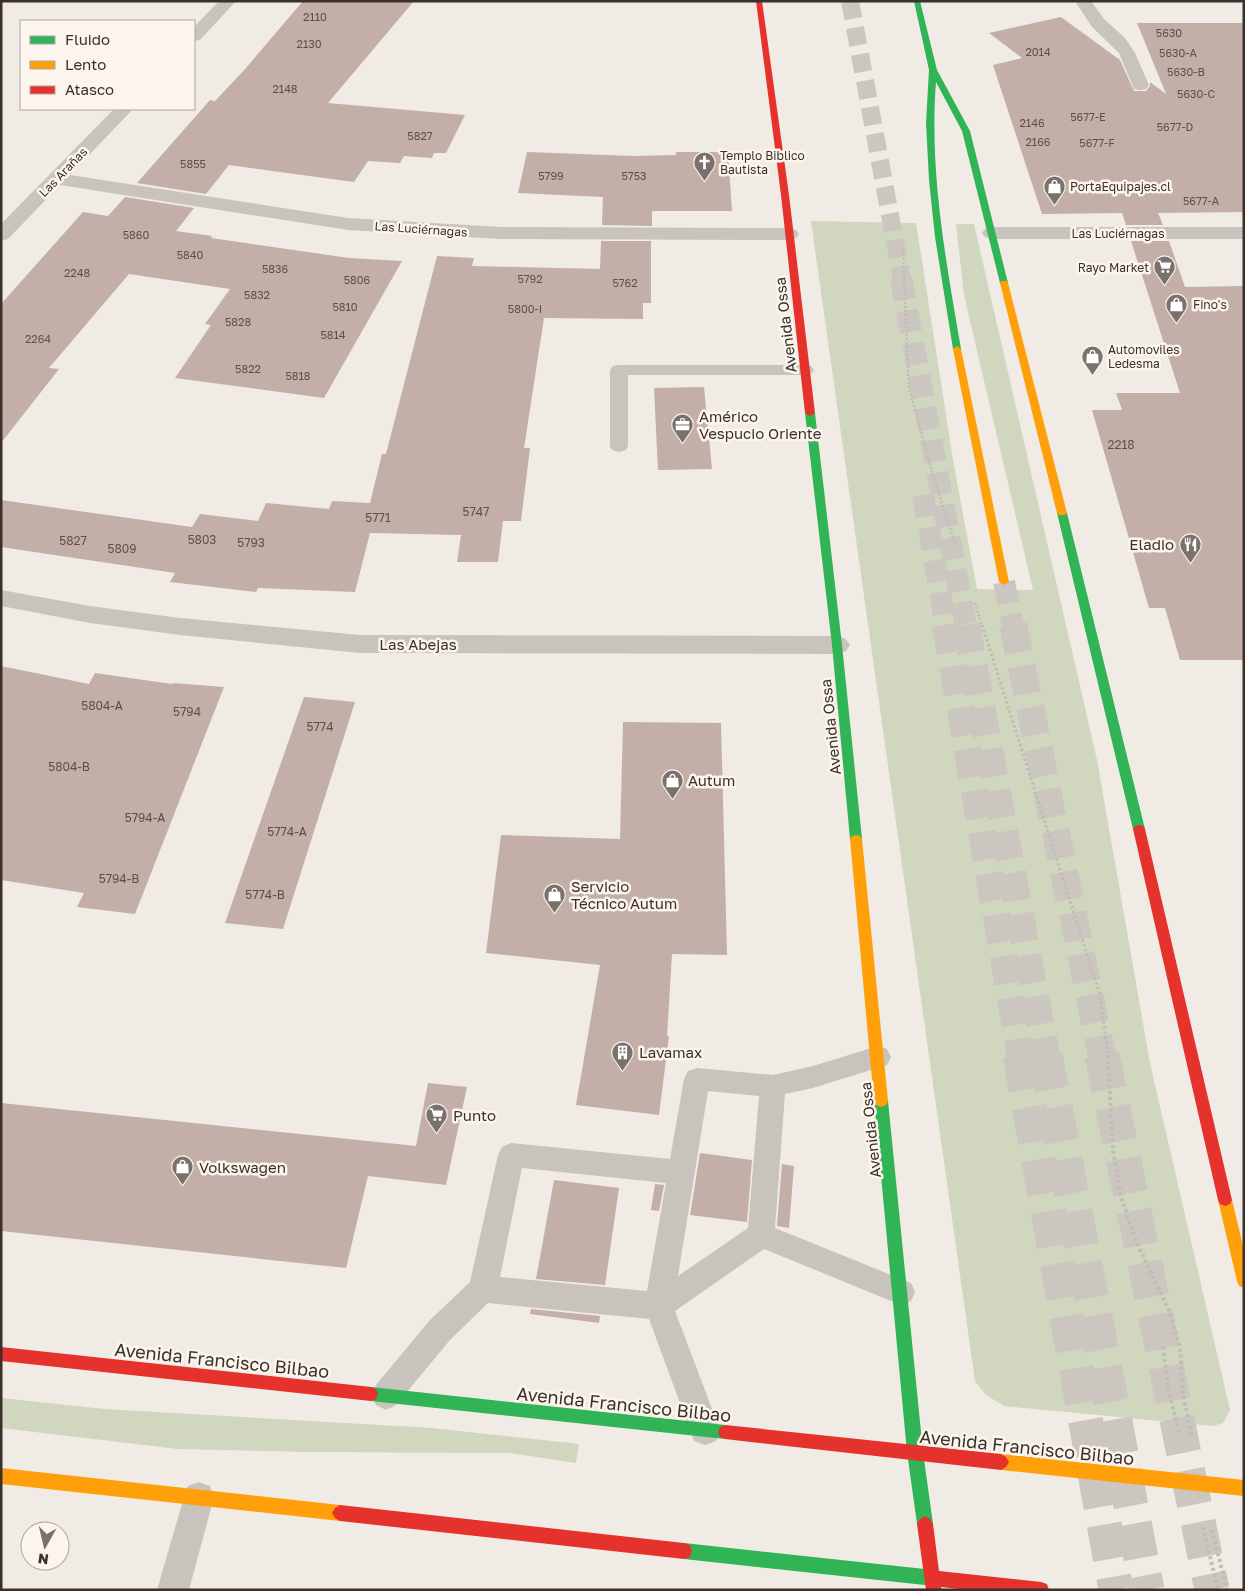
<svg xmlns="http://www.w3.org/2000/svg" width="1245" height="1591" viewBox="0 0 1245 1591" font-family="'Golos Text',sans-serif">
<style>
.green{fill:#d1d6bf}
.building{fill:#c3afa7}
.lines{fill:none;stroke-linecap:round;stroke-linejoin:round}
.highway-tunnel-far3{stroke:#ccc6c0;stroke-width:18;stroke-dasharray:18 9;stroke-linecap:butt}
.highway-tunnel-far2{stroke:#ccc6c0;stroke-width:22;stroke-dasharray:22 11;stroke-linecap:butt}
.highway-tunnel-far1{stroke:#ccc6c0;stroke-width:28;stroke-dasharray:28 14;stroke-linecap:butt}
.highway-tunnel{stroke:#ccc6c0;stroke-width:35;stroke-dasharray:35 18;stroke-linecap:butt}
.path-far3{stroke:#c2bbb6;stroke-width:2;stroke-dasharray:2 2;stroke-linecap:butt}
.path-far2{stroke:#c2bbb6;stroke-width:2.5;stroke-dasharray:2 2;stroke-linecap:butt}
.path-far1{stroke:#c2bbb6;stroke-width:3;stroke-dasharray:2.5 2.5;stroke-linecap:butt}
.path{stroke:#c2bbb6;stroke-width:4;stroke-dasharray:3 3;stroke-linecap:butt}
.lane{fill:#c9c3be;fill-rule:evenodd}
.street{fill:#c9c3be;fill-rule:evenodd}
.fast{fill:#30b455;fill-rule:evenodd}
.slow{fill:#ff9f0a;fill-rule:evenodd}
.jam{fill:#e5322d;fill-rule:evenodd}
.labels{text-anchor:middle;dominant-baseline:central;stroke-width:5;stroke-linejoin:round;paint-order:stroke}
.far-number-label{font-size:11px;fill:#5d504a}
.far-poi-label{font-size:12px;fill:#3b302b;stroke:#fbf5ee;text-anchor:start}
.far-street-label{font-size:12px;fill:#3b302b;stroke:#fbf5ee}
.number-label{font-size:12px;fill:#5d504a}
.street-label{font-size:15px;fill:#3b302b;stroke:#fbf5ee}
.poi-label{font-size:15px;fill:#3b302b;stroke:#fbf5ee;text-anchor:start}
.near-street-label{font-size:18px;fill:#3b302b;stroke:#fbf5ee}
</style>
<rect width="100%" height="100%" fill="#f0ebe5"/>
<!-- green -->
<g class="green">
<path d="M811,221L916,223L954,466L977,589L1033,590L964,295L956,224H974L1097,760L1150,1063L1230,1410L1223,1423L1213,1426L1004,1406L986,1395L975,1381Z"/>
<path d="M1,1398L104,1409L432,1428L579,1444L576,1463L510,1453L307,1452L178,1449L1,1428Z"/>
</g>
<!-- building -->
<g class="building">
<path d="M303,1H414L328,103L465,115L446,153H434L432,158L404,156L400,163L368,161L354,182L229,165L206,194L137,183L210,100L215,101L246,68Z"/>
<path d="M1061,17L1120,60L1134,91H1146L1150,86V82L1166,94L1137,23H1244V212L1158,213L1163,225H1126L1122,213L1042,214L993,65L1022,58L989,33Z"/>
<path d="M527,152L633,156L676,155V152H728L732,211H652V226L602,225L603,197L518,193Z"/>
<path d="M125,197L194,208L176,231L212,236L211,238L349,258L402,261L324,398L175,378L211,325L205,324L230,289L129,274L49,368L59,369L1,443V304L83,212L108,216Z"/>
<path d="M601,241H651V303H643V319L544,318L524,448H530L521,521H503L498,562H457L461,535L370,533L355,592L258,588L256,592L170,582L175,573L1,547V500L192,527L200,514L258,521L266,503L329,509L332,501L370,503L382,454H386L437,256L474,258L472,266L600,269Z"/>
<path d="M1131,241H1169L1185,287L1244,286V660H1180L1165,608H1149L1092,410H1122L1116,393H1180Z"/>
<path d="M704,387L712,469L658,470L654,388Z"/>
<path d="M1,666L89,684L95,673L172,684L173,683L224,687L135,914L77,907L84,893L1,880Z"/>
<path d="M304,697L355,702L283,929L225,923Z"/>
<path d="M623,722L721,723L727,955L672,954L667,1036H669L659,1115L576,1105L600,965L486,953L501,835L620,839Z"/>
<path d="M428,1083L467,1087L446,1185L368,1176L346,1268L1,1231V1103L416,1146Z"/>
<path d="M700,1153L752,1160L747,1222L690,1215Z"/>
<path d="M782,1164L794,1166L789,1228L777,1226Z"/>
<path d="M554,1180L619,1188L605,1285L536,1279Z"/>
<path d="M655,1184L664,1185L659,1211L651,1210Z"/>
<path d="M531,1309L600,1316L599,1323L530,1314Z"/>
</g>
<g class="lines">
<!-- highway-tunnel-far3 -->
<path class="highway-tunnel-far3" d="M850,1L902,279"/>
<!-- highway-tunnel-far2 -->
<g class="highway-tunnel-far2">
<path d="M901,278L966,626"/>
<path d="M923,495L946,626"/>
<path d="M1004,582L1013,626"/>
</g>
<!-- highway-tunnel-far1 -->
<g class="highway-tunnel-far1">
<path d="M946,625L1021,1056"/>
<path d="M966,625L1046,1056"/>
<path d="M1013,625L1102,1056"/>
</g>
<!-- highway-tunnel -->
<g class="highway-tunnel">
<path d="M1020,1055L1116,1590"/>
<path d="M1045,1055L1147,1590"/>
<path d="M1102,1055L1212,1590"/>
</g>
<!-- path-far3 -->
<path class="path-far3" d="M903,250L904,279"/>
<!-- path-far2 -->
<g class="path-far2">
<path d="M904,278L909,388L935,482L956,547"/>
<path d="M975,603L982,626"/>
</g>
<!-- path-far1 -->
<path class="path-far1" d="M982,625L1100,995L1108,1056"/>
<!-- path -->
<g class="path">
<path d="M1108,1055L1113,1151L1121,1197L1136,1241L1170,1313L1180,1348L1183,1394L1192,1438"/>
<path d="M1163,1347L1169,1392L1180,1436"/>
<path d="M1203,1527L1218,1590"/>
<path d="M1212,1530L1227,1590"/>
</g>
<!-- lane -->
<g class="lane">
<path d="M619,365H805L811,366L814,370L811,374L805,375H628V446L626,450L619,452L612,450L610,446V370L613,366Z"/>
<path d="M878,1046L887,1049L891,1057L887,1065L813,1088L785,1094L775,1228L911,1283L915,1292L911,1301L901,1305L764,1249L675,1311L720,1430L716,1441L705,1445L694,1441L649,1319L488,1303L450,1340L396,1405L386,1410L376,1405L371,1395L376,1385L430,1320L470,1282L498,1155L502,1147L511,1143L670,1159L684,1079L688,1071L697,1068L773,1075L813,1066ZM708,1091L759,1096L748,1228L678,1276ZM522,1168L666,1183L647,1291L500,1277Z"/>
<path d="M199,1482L210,1486L214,1497L189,1590H157L184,1497L188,1486Z"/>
</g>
<!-- street -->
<g class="street">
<path d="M219,1H236L200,40L194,41V27Z"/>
<path d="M1075,1H1091L1104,19L1125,38L1135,53L1149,85L1146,89L1140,90L1134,89L1119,53L1092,27Z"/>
<path d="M114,109H133L70,175L348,218L501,227L789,228L796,230L799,234L796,238L789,240L501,239L348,230L60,185L8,239L1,241V224Z"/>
<path d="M992,227H1244V239H992L985,237L982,233L985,229Z"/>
<path d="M1,590L90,606L180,618L360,635L837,636L846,639L850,645L846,651L837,654L360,653L180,635L90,623L1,606Z"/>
</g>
<!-- fast -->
<g class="fast">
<path d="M914,1H920L937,70L970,131L1008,283L1004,285L1000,283L962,131L936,82C929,172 946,261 961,349L957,352L953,349L935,237L929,180L926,123L929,70Z"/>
<path d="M810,410L815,413L842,645L862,839L860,842H852L850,839L832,645L805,413Z"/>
<path d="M1062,510L1067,513L1145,829L1143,832H1135L1133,829L1057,513Z"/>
<path d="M881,1095L886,1097L888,1101L923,1452L933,1524L930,1529L925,1532L920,1529L917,1524L907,1452L874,1101L876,1097Z"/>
<path d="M371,1387L725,1425L730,1427L732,1432L730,1437L725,1439L371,1401L366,1399L364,1394L366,1389Z"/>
<path d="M684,1543L934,1570L940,1572L942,1578L940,1584L934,1586L684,1559L678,1557L676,1551L678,1545Z"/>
</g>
<!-- slow -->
<g class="slow">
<path d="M1001,281H1007L1008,283L1067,513L1065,515H1059L1057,513L1000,283Z"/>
<path d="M957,346L961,349L1009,582L1004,585L999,582L953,349Z"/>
<path d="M856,835L860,836L862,839L888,1101L886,1105L881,1107L876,1105L874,1101L850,839L852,836Z"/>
<path d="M1225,1194L1230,1196L1232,1200L1244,1250V1288L1239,1286L1237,1281L1218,1200L1220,1196Z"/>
<path d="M1001,1454L1244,1480V1496L1001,1470L996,1467L993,1462L996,1457Z"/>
<path d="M1,1468L340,1505L345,1508L348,1513L345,1518L340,1521L1,1484Z"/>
</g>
<!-- jam -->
<g class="jam">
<path d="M756,1H762L789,195L815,413L810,416L805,413L781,195Z"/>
<path d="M1139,825L1143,826L1145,829L1232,1200L1230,1204L1225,1206L1220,1204L1218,1200L1133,829L1135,826Z"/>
<path d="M1,1347L371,1387L376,1389L378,1394L376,1399L371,1401L1,1361Z"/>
<path d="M725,1425L1001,1454L1006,1457L1009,1462L1006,1467L1001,1470L725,1439L720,1437L718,1432L720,1427Z"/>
<path d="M340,1505L684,1543L690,1545L692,1551L690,1557L684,1559L340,1521L335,1518L332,1513L335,1508Z"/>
<path d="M925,1516L930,1519L933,1524L939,1571L1041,1582L1047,1584L1049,1590H968L941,1587L942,1590H926L917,1524L920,1519Z"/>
</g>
</g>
<!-- icons -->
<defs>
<symbol id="church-pin" viewBox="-11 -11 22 30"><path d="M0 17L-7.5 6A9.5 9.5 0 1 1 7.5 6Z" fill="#7a716c" stroke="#fbf5ee"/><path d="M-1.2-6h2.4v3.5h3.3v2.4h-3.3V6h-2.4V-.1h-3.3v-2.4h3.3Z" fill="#fff"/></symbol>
<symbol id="shop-pin" viewBox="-11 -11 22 30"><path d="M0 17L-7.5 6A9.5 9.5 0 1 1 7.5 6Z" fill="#7a716c" stroke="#fbf5ee"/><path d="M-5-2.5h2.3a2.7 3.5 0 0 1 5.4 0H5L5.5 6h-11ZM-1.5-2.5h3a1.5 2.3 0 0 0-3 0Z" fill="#fff"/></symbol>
<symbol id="supermarket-pin" viewBox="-11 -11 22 30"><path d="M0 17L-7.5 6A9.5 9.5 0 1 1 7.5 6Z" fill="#7a716c" stroke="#fbf5ee"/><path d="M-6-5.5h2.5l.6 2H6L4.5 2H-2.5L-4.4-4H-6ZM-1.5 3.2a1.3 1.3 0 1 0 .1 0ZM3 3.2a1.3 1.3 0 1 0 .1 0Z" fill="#fff"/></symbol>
<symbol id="office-pin" viewBox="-11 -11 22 30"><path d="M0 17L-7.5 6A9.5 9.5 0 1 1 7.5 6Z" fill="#7a716c" stroke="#fbf5ee"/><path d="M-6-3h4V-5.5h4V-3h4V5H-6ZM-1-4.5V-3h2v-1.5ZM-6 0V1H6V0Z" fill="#fff"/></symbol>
<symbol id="restaurant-pin" viewBox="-11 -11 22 30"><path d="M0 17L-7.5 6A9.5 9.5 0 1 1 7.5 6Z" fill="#7a716c" stroke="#fbf5ee"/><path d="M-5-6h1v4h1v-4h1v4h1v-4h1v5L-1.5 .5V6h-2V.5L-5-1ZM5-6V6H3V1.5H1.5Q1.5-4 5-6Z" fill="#fff"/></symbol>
<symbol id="building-pin" viewBox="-11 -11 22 30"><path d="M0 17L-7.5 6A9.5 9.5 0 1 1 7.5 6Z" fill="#7a716c" stroke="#fbf5ee"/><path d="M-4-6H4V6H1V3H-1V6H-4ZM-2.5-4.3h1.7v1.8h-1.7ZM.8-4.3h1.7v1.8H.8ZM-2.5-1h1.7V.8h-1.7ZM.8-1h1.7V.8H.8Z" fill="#fff"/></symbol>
</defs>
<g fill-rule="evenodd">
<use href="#church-pin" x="692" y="150" width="25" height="34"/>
<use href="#shop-pin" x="1042" y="174" width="25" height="34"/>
<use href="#supermarket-pin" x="1152" y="254" width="25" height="34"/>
<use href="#shop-pin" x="1164" y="292" width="25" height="34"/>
<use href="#shop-pin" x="1080" y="344" width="25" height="34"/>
<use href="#office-pin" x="670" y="412" width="25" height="34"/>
<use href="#restaurant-pin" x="1178" y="532" width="25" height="34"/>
<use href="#shop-pin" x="660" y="768" width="25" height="34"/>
<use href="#shop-pin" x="542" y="882" width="25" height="34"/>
<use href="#building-pin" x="610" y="1040" width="25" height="34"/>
<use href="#supermarket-pin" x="424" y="1102" width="25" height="34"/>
<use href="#shop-pin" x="170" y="1154" width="25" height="34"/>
</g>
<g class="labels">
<!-- far-number labels -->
<g class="far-number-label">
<text x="315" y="16">2110</text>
<text x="1169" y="32">5630</text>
<text x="309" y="43">2130</text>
<text x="1038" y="51">2014</text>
<text x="1178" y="52">5630-A</text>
<text x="1186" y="71">5630-B</text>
<text x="285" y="88">2148</text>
<text x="1196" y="93">5630-C</text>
<text x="1088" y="116">5677-E</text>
<text x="1032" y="122">2146</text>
<text x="1175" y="126">5677-D</text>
<text x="420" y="135">5827</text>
<text x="1038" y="141">2166</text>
<text x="1097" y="142">5677-F</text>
<text x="193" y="163">5855</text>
<text x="551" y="175">5799</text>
<text x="634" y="175">5753</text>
<text x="1201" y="200">5677-A</text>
<text x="136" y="234">5860</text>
<text x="190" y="254">5840</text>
<text x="275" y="268">5836</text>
<text x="77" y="272">2248</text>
<text x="530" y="278">5792</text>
<text x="357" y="279">5806</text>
<text x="625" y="282">5762</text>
<text x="257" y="294">5832</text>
<text x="345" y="306">5810</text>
<text x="525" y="308">5800-I</text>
<text x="238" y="321">5828</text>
<text x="333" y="334">5814</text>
<text x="38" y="338">2264</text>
<text x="248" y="368">5822</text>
<text x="298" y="375">5818</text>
</g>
<!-- far-poi labels -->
<g class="far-poi-label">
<text x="720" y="155">Templo Biblico<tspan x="720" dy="14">Bautista</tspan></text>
<text x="1070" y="186">PortaEquipajes.cl</text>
<text x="1149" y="267" text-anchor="end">Rayo Market</text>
<text x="1193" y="304">Fino's</text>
<text x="1108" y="349">Automoviles<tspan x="1108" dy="14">Ledesma</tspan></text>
</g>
<!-- far-street labels -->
<g class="far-street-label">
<text transform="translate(63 172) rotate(-46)">Las Arañas</text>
<text transform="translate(421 229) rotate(4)">Las Luciérnagas</text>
<text x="1118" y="233">Las Luciérnagas</text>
</g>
<!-- number labels -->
<g class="number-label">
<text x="1121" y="444">2218</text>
<text x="476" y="511">5747</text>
<text x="378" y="517">5771</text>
<text x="202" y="539">5803</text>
<text x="73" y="540">5827</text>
<text x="251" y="542">5793</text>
<text x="122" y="548">5809</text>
<text x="102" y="705">5804-A</text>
<text x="187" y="711">5794</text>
<text x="320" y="726">5774</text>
<text x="69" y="766">5804-B</text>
<text x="145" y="817">5794-A</text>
<text x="287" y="831">5774-A</text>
<text x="119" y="878">5794-B</text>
<text x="265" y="894">5774-B</text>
</g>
<!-- street labels -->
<g class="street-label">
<text transform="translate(785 325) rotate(-97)">Avenida Ossa</text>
<text x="418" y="644">Las Abejas</text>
<text transform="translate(830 727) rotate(-96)">Avenida Ossa</text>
<text transform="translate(870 1130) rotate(-96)">Avenida Ossa</text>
</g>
<!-- poi labels -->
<g class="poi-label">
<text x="699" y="416">Américo<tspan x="699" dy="17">Vespucio Oriente</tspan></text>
<text x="1174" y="544" text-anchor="end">Eladio</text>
<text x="688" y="780">Autum</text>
<text x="571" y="886">Servicio<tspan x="571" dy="17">Técnico Autum</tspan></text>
<text x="639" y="1052">Lavamax</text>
<text x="453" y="1115">Punto</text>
<text x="199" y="1167">Volkswagen</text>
</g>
<!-- near-street labels -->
<g class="near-street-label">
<text transform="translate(222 1360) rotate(6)">Avenida Francisco Bilbao</text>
<text transform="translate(624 1404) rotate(6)">Avenida Francisco Bilbao</text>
<text transform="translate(1027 1447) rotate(6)">Avenida Francisco Bilbao</text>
</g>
</g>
<!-- border -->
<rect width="1245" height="1591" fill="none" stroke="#3b302b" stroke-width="5"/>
<!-- legend -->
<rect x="20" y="20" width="175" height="90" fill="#fbf5ee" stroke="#aea6a0"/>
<rect x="30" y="36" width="25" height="8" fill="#30b455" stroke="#aea6a0"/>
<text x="65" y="45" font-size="15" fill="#3b302b">Fluido</text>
<rect x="30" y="61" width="25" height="8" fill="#ff9f0a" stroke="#aea6a0"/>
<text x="65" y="70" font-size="15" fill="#3b302b">Lento</text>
<rect x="30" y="86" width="25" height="8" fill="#e5322d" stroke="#aea6a0"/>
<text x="65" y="95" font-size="15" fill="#3b302b">Atasco</text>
<!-- north arrow -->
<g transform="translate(45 1546) rotate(188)"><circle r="24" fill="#fbf5ee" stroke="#aea6a0"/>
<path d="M0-4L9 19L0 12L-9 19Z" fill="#7a716c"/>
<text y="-8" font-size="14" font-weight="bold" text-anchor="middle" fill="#3b302b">N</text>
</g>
</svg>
